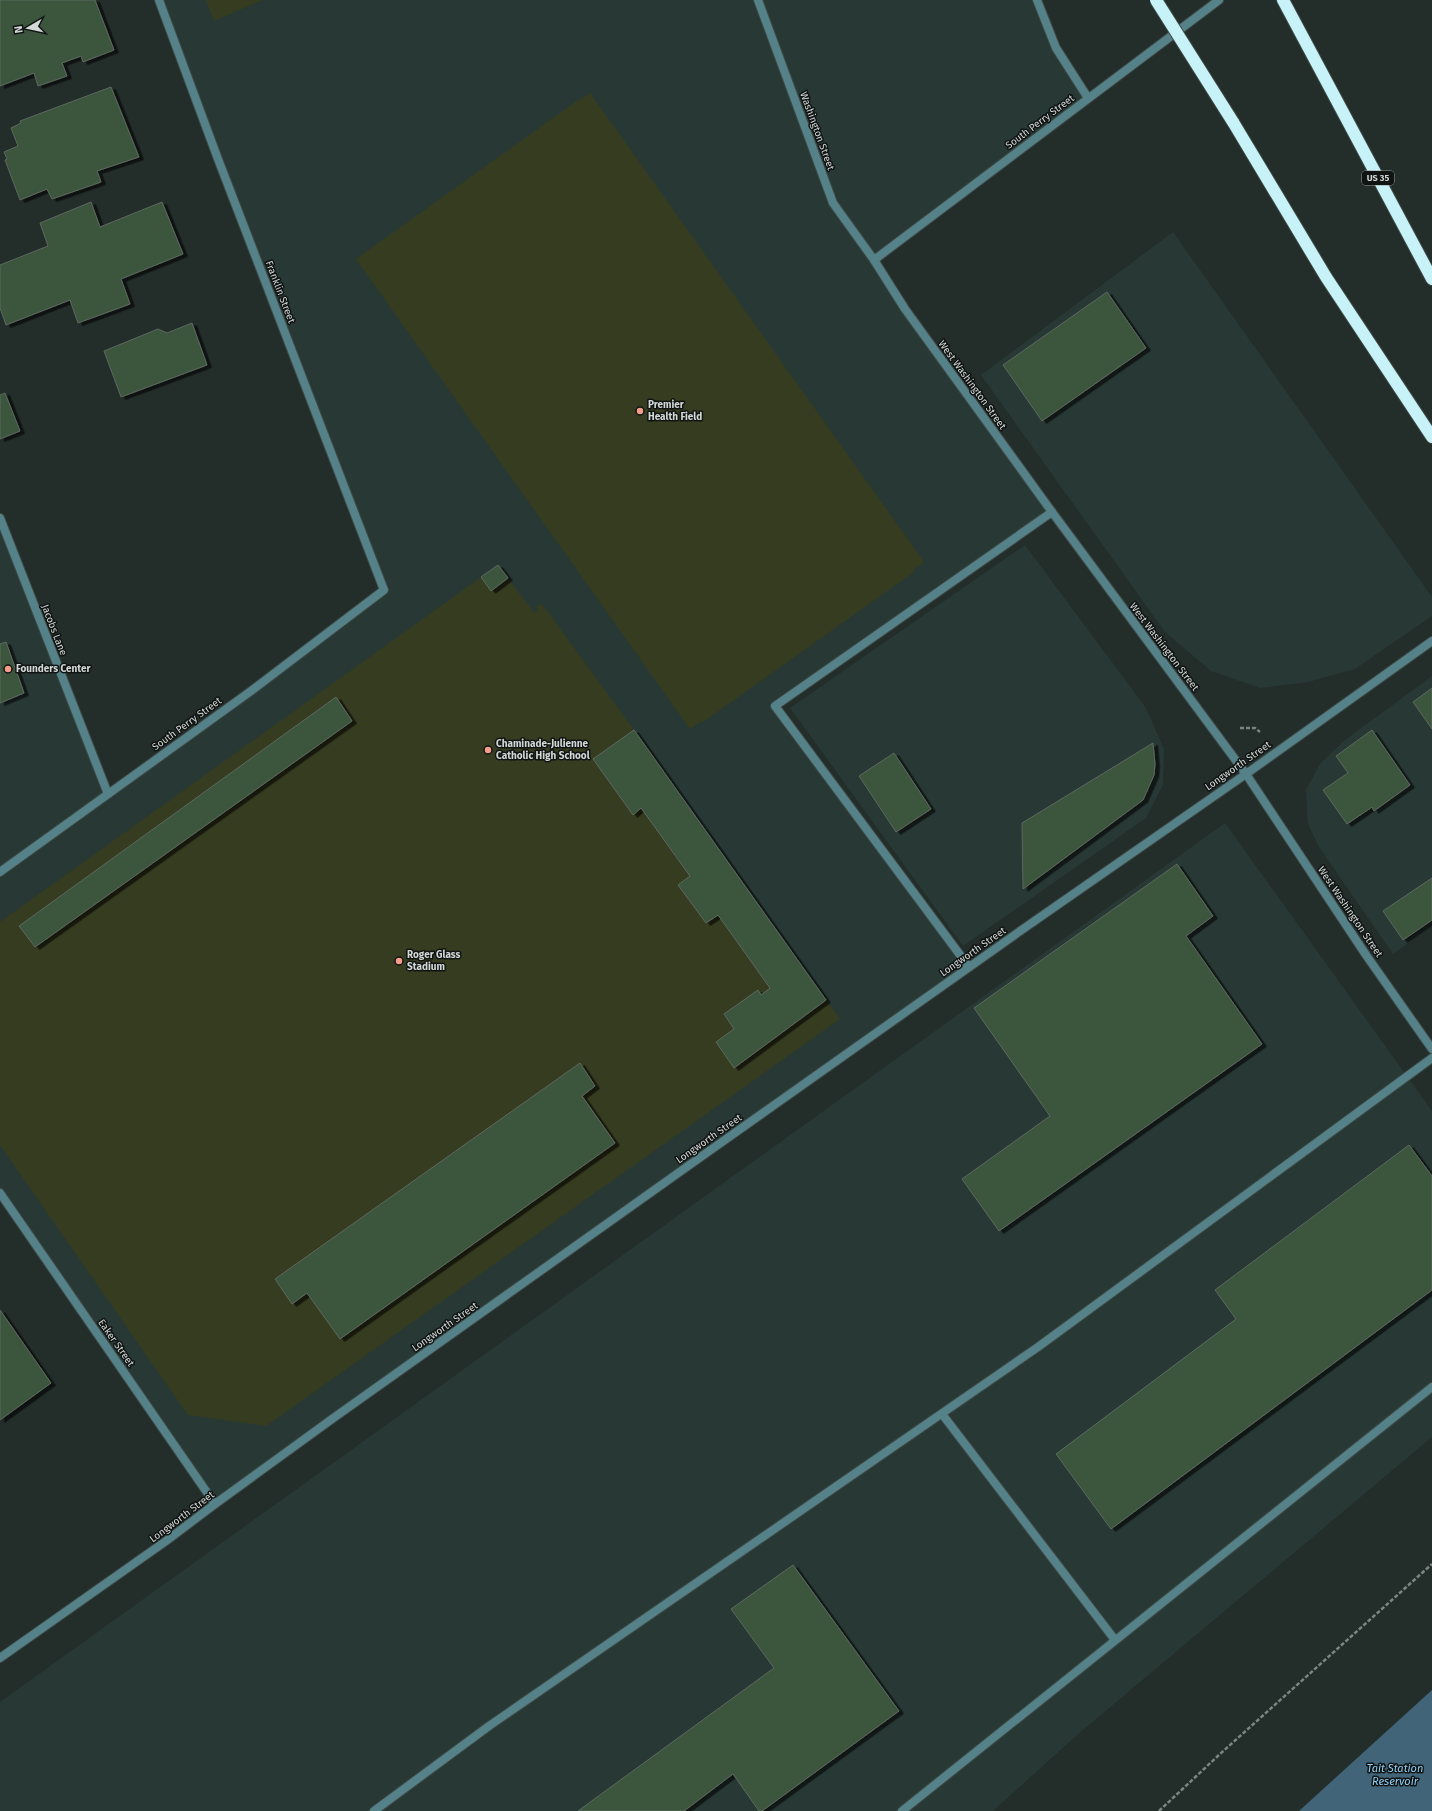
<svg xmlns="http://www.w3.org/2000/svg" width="1432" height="1811" viewBox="0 0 1432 1811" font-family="'Fira Sans',sans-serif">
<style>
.built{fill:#283935}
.green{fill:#363c1f}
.water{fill:#416479}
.building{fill:#3a573e;stroke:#5f6760;filter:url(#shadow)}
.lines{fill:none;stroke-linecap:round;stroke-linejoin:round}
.service-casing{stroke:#3f4946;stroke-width:10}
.minor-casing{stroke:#3f4946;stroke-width:10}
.tertiary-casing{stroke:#3f4946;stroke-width:10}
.motorway-casing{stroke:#3f4946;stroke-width:14}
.path{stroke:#7d8583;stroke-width:2.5;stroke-dasharray:4 2;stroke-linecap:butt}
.service{stroke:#558289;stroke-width:8}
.minor{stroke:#558289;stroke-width:8}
.tertiary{stroke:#558289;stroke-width:8}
.motorway{stroke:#c7f2f8;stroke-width:12}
.motorway-bridge-casing{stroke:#3f4946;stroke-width:14;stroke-linecap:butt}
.motorway-bridge{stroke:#c7f2f8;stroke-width:12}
.poi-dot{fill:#f49d8c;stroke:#101413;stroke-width:1.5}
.labels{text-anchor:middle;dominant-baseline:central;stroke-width:3;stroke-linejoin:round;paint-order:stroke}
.shield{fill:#101413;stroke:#989e9c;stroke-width:1}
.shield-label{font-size:9px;font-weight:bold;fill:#d3d9d7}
.street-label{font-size:10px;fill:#d3d9d7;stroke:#101413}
.poi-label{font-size:10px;font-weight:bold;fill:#d3d9d7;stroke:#101413;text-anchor:start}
.water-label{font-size:11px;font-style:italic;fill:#91cff5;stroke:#101413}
</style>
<defs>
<filter id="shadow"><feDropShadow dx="4.5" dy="2.5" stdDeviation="0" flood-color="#0009"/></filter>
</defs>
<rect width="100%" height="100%" fill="#232d2a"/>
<!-- built -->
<g class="built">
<path d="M159,0H1037L1056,48L1088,98L874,260L1052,512L775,706L969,967L215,1504L0,1193V518L108,794L384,590Z"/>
<path d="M1173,232L1432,597V616L1355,669L1308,682L1260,688L1211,671L1165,632L981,375Z"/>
<path d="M1025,545L1146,708L1164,749L1163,785L1146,818L963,946L790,708Z"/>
<path d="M1432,676V926L1393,954L1319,847L1308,824L1306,790L1320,764L1345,740Z"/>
<path d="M1225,823L1432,1111V1437L1077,1735L993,1811H0V1702Z"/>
</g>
<!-- green -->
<g class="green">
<path d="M206,0H262L214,21Z"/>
<path d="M590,93L924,562L913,570L914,572L703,722L702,721L690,729L356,259L578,100L579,101Z"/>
<path d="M498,565L534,613L538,610L536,607L542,604L634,730L840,1019L266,1426L188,1415L0,1145V922Z"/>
</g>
<!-- water -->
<path class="water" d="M1432,1690V1811H1299Z"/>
<!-- building -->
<g class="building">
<path d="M0,0H95L114,50L83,62L81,56L62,63L67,76L38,86L34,73L0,86Z"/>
<path d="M111,87L139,157L97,171L101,182L52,199L47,189L20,200L5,160L7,159L4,152L18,146L11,128L21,123L20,121Z"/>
<path d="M91,202L100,227L162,202L183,254L121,279L130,304L78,323L70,300L6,325L0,308V265L48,246L40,223Z"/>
<path d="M1107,292L1146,348L1042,421L1003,365Z"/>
<path d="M192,323L207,365L121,397L104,351L158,329L167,333Z"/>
<path d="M5,393L20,431L0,439V395Z"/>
<path d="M498,565L508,578L491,591L481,577Z"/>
<path d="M6,642L24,693L0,703V644Z"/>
<path d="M1432,688V729L1413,702Z"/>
<path d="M336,697L352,721L35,947L19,926Z"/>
<path d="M634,730L826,1000L734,1068L716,1042L734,1029L724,1014L758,990L761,995L770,988L718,915L706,923L678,885L690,876L641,808L633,815L593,759Z"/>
<path d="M1372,730L1410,785L1374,811L1372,807L1347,824L1323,790L1348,773L1336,756Z"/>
<path d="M1153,743L1155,764L1154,775L1143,800L1023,889L1022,823Z"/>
<path d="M894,753L931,809L896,832L859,776Z"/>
<path d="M1177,864L1213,916L1186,936L1262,1044L999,1231L962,1179L1050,1116L974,1008Z"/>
<path d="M1432,878V920L1403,940L1383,911Z"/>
<path d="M580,1063L595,1086L582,1096L615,1143L340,1339L307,1293L292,1304L275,1279Z"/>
<path d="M1409,1145L1432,1176V1290L1111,1529L1056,1454L1236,1319L1215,1290Z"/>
<path d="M0,1310L51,1383L0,1420Z"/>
<path d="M793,1565L899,1711L762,1811H759L733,1774L684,1811H578L774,1668L731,1609Z"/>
</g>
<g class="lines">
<defs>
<g id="service">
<path d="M1037,0L1056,48L1088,98"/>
<path d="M0,518L108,794"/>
<path d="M969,967L775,706L1052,512"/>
<path d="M942,1414L1115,1640"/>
<path d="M374,1811L489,1726L1038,1347L1432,1058"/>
<path d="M902,1811L1432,1387"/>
</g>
<g id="minor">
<path d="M0,872L251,691L384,590L218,159L159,0"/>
<path d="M0,1193L215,1504"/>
</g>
<g id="tertiary">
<path d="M758,0L833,203L874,260L905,309L1052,512L1246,774L1366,955L1432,1049"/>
<path d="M874,260L1219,0"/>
<path d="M0,1658L166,1541L215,1504L332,1419L688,1166L1023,929L1246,774L1432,641"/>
</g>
<g id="motorway">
<path d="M1283,0L1432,279"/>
<path d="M1233,122L1326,277L1432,437"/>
</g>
</defs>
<!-- service casing -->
<use href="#service" class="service-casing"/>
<!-- minor casing -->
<use href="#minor" class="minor-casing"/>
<!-- tertiary casing -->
<use href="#tertiary" class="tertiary-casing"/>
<!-- motorway casing -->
<use href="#motorway" class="motorway-casing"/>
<!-- path -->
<g class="path">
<path d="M1240,728H1255L1260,732"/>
<path d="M1159,1811L1220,1754L1432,1564"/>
</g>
<!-- service -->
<use href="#service" class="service"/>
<!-- minor -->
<use href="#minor" class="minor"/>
<!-- tertiary -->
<use href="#tertiary" class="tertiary"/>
<!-- motorway -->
<use href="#motorway" class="motorway"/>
<defs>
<path id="motorway-bridge" d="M1156,0L1233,122"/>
</defs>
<!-- motorway-bridge casing -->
<use href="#motorway-bridge" class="motorway-bridge-casing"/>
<!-- motorway-bridge -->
<use href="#motorway-bridge" class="motorway-bridge"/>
</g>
<!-- markers -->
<g class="poi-dot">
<circle cx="640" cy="411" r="4"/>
<circle cx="8" cy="669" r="4"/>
<circle cx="488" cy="750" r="4"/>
<circle cx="399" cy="961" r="4"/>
</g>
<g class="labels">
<!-- shield labels -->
<rect class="shield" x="1362" y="171" width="32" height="14" rx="3"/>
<g class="shield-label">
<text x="1378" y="178">US 35</text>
</g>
<!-- street labels -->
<g class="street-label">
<text transform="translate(1040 122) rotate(-37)">South Perry Street</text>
<text transform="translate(817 131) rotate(70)">Washington Street</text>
<text transform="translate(280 292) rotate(69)">Franklin Street</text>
<text transform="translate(972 385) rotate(54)">West Washington Street</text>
<text transform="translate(54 630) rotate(69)">Jacobs Lane</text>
<text transform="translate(1164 647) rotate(53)">West Washington Street</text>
<text transform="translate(187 724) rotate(-36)">South Perry Street</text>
<text transform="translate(1238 766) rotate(-35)">Longworth Street</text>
<text transform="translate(1350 912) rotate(56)">West Washington Street</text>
<text transform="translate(973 952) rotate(-35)">Longworth Street</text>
<text transform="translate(709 1139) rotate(-35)">Longworth Street</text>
<text transform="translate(445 1327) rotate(-35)">Longworth Street</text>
<text transform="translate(116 1343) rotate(55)">Eaker Street</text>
<text transform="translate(182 1517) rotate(-37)">Longworth Street</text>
</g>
<!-- poi labels -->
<g class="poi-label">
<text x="648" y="405">Premier<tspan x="648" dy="12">Health Field</tspan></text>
<text x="16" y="669">Founders Center</text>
<text x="496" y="744">Chaminade-Julienne<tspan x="496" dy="12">Catholic High School</tspan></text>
<text x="407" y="955">Roger Glass<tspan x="407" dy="12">Stadium</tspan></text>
</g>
<!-- water labels -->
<g class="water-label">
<text x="1395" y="1768">Tait Station<tspan x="1395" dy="13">Reservoir</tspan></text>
</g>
</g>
<!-- north arrow -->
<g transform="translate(28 28) rotate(261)" stroke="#101413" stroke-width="3" paint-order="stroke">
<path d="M0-3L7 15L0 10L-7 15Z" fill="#d3d9d7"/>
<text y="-6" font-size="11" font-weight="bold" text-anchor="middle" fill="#d3d9d7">N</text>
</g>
</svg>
